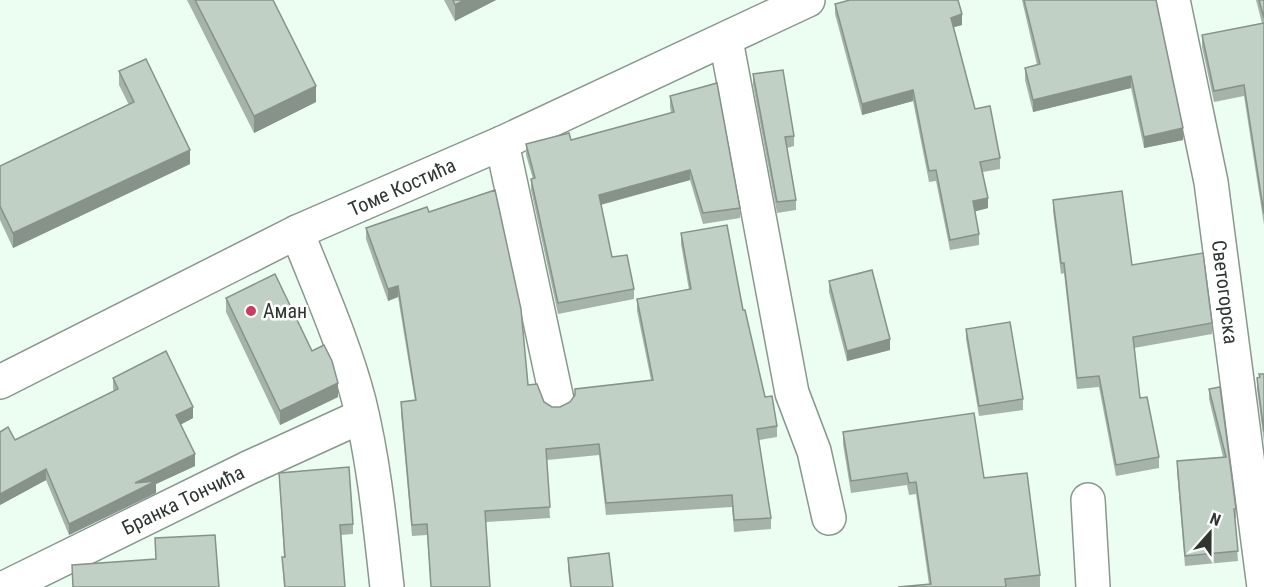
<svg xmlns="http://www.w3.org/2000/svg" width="1264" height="587" viewBox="0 0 1264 587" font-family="'Roboto Condensed',sans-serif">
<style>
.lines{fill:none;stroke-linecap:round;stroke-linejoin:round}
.minor-casing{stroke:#89988f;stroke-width:36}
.tertiary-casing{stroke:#89988f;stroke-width:36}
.minor{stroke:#fff;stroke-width:33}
.tertiary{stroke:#fff;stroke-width:33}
.wall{fill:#a5b3a9}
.shaded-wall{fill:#86928a}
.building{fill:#c0d0c5;stroke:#86928a;stroke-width:1.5}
.poi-dot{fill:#cb3c65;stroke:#fff;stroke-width:2}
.labels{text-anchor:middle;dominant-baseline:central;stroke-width:5;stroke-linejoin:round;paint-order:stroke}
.street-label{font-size:20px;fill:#2f3631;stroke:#fff}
.poi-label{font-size:20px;fill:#2f3631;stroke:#fff;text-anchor:start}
</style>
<rect width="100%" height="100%" fill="#ecfdf2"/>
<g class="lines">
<defs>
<g id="minor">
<path d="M1173,0L1211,182L1264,587"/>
<path d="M726,40L792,393L814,451L829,518"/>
<path d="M502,143L557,400"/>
<path d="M297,232C319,288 344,343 359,401C374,462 380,524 387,587"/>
<path d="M1088,500L1093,587"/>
<path d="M6,587L248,468L362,416"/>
</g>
<path id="tertiary" d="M0,382L297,232L502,143L808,0"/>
</defs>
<!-- minor casing -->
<use href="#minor" class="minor-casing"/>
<!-- tertiary casing -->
<use href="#tertiary" class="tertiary-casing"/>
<!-- minor -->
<use href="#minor" class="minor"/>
<!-- tertiary -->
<use href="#tertiary" class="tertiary"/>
</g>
<!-- wall -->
<g class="wall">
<path d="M187,0H273L316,102L254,133Z"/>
<path d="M444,0H496L455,21Z"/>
<path d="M1022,0H1156L1183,140L1144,148L1131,88L1033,112L1025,80V68L1037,65Z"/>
<path d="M1256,0H1264V225L1244,96L1214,102L1202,47V35L1262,23Z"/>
<path d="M835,4L962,25L953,27L975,109L1000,158V169L983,172L988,208L975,211L979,234V245L950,250L936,181L929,182L913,101L862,115L835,14Z"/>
<path d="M119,71L190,164L13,248L0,220V166L129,105L119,85Z"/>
<path d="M753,74L794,136V146L787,148L796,200V210L777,213L753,85Z"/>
<path d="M670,96L740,208V218L703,224L690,180L601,205L612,257L634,289V299L558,314L531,190V179H533L526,155V144L571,140L671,113L670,107Z"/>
<path d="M1053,200L1132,265L1212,323V334L1134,348L1140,398L1159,457V468L1116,476L1099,387L1077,389L1064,273L1061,274L1053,211Z"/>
<path d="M429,212L528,385L544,402L552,407H560L651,380L637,311V299L689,290L681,244V233L743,310L765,397L777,426V437L759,440L771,518V529L734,532L732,507L606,515L599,455L547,460L550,518L486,522L490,587H431L427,535L412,536L401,413V402L415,401L398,297L388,301L366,239V228Z"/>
<path d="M829,281L890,350L847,361L829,292Z"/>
<path d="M226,298L312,351L338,397L280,425L226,312Z"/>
<path d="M966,329L1023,399V410L979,416L966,339Z"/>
<path d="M1264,374V442L1257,389V378H1259Z"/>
<path d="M113,378L193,418L180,425L195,466L156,484V493L69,535L46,480L0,505V432L15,440L114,391L113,389Z"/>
<path d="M1220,387L1236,509V519H1235L1238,561L1185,566L1177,471V461L1223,457L1209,399V389Z"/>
<path d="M843,432L984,478L1040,575V587H898L929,584L916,494L909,495L907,485L851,493L843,444Z"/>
<path d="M279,473L353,524V534L341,535L345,587H284L282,557H284Z"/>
<path d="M568,558L613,587H570L568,569Z"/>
</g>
<!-- shaded-wall -->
<g class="shaded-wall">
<path d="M464,0H496L455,21V5Z"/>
<path d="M962,14V25L951,28V18Z"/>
<path d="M1131,76V88L1033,112V100Z"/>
<path d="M316,86V102L254,133V116Z"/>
<path d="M913,90V101L862,115V104Z"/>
<path d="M1183,128V140L1144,148V137Z"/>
<path d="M190,150V164L13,248V233Z"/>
<path d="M690,170V180L599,205V195Z"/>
<path d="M988,198V208L973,212V201Z"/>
<path d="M398,286V297L388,301V289Z"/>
<path d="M890,339V350L847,361V351Z"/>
<path d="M338,383V397L280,425V411Z"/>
<path d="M193,407V418L176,427V415Z"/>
<path d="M195,454V466L156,484V493L69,535V524L135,483Z"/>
<path d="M46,469V480L0,505V494Z"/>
</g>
<!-- building -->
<g class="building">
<path d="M195,0H273L316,86L254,116Z"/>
<path d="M453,0H464L455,5Z"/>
<path d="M850,0H958L962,14L951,18L975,109L990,106L1000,158L980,162L988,198L973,201L979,234L950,240L936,170L929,171L913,90L862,104L835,4Z"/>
<path d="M1024,0H1156L1183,128L1144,137L1131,76L1033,100L1025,68L1040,64Z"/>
<path d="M1259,0H1264V18Z"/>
<path d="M1264,23V214L1244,85L1214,91L1202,35Z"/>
<path d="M146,59L190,150L13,233L0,206V166L134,102L119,71Z"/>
<path d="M783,70L794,136L785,137L796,200L777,202L753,74Z"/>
<path d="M717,83L740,208L703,213L690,170L599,195L612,257L627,255L634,289L558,303L531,179L535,178L526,144L569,133L571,140L674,112L670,96Z"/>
<path d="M495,190L521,309L528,385L537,384L544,402L552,407H560L570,402L575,395V389L653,380L637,299L691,289L681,233L727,225L743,310H745L765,397L772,396L777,426L757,429L771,518L734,520L732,495L606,503L599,444L546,449L550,507L485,511L490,587H431L427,524L412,525L401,402L416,400L398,286L388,289L366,228L427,207L429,212Z"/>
<path d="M1122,191L1132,265L1203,253L1212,323L1133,337L1140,398L1147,397L1159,457L1116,465L1099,376L1077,378L1064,263H1061L1053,200Z"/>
<path d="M872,270L890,339L847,351L829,281Z"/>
<path d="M275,274L312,351L324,345L332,361L338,383L280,411L226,298Z"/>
<path d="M1010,322L1023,399L979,406L966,329Z"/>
<path d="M166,351L193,407L176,415L195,454L135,483L156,481L69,524L46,469L0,494V432L8,427L15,440L118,389L113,378Z"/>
<path d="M1259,374H1264V432L1257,378L1260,377Z"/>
<path d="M1220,387L1236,509H1234L1238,551L1185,556L1177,461L1226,457L1209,389Z"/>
<path d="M974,413L984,478L1027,473L1040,575L1005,579L1006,587H898L931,584L916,482L909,483L907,473L851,481L843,432Z"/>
<path d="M349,467L353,524L340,525L345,587H285L282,557H285L279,473Z"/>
<path d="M215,535L219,587H73L72,565L156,559L155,538Z"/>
<path d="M609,553L613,587H571L568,558Z"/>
</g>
<!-- markers -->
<circle class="poi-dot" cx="251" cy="311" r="6"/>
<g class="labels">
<!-- street labels -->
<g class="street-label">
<text transform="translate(402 187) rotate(-24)">Томе Костића</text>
<text transform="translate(1225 292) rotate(83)">Светогорска</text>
<text transform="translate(183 500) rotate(-26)">Бранка Тончића</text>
</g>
<!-- poi labels -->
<g class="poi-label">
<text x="263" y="311">Аман</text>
</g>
</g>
<!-- north arrow -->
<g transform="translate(1210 533) rotate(21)" stroke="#ffffff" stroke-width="4.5" paint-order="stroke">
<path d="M0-4.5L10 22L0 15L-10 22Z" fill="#2f3631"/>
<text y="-9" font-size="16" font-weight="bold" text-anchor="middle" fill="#2f3631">N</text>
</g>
</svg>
